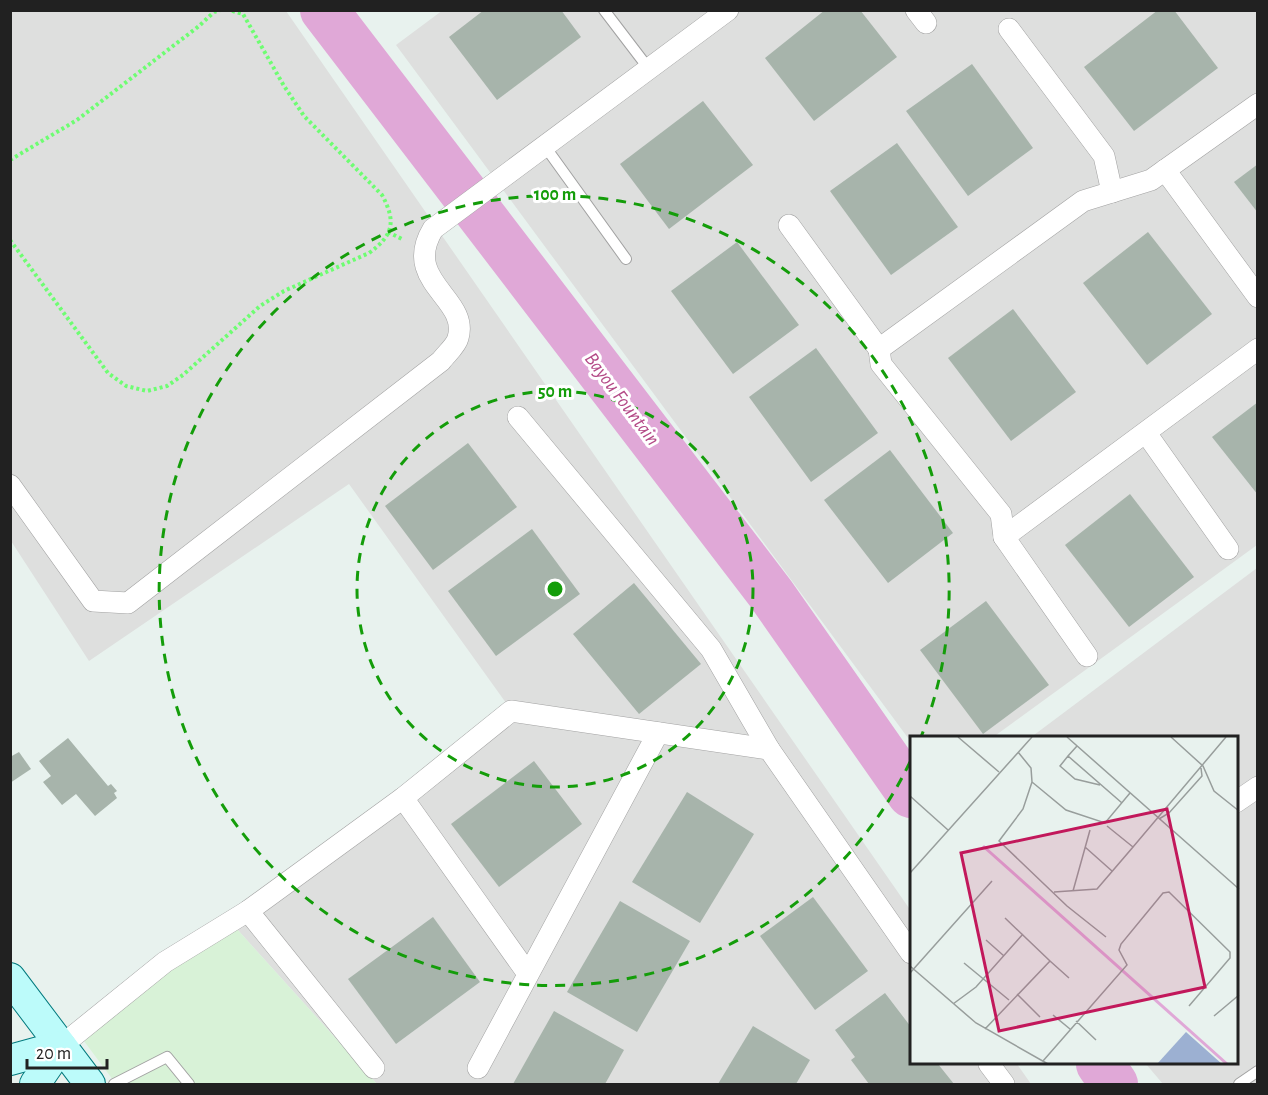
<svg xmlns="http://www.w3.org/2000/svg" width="1268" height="1095" viewBox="0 0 1268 1095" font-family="'Alegreya Sans',sans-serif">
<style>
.residential{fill:#dedfde}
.commercial{fill:#d8f2d7}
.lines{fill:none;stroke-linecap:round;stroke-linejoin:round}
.river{stroke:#e0a8d7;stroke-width:48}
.building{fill:#a7b4ab}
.lane-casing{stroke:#a2a2a2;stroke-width:12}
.street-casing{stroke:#a2a2a2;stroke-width:22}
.secondary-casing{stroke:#027a7e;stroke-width:32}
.path{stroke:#6efd72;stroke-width:4;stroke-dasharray:3 3;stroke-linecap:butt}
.lane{stroke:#fff;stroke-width:10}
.street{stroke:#fff;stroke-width:21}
.secondary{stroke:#bcfbfa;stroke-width:30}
.ring{fill:none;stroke:#149d0a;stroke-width:3;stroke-dasharray:10 8}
.labels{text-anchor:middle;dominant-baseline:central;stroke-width:6;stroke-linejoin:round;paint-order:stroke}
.water-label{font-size:20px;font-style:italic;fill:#b44a87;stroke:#fff}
.inset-river{fill:none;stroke:#e0a8d7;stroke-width:3}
.inset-road{fill:none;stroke:#989e9c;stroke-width:1.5}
.view{fill:#c2185b;fill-opacity:0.15;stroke:#c2185b;stroke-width:3}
.inset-edge{fill:none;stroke:#212121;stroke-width:3}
.centre{fill:#149d0a;stroke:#fff;stroke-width:3}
.ring-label{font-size:18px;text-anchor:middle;font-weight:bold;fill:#149d0a;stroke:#fff;stroke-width:6;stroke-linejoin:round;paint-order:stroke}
</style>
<rect width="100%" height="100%" fill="#e8f2ee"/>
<!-- residential -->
<g class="residential">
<path d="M443,10L1257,11V545L992,738H911V742L396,45Z"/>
<path d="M10,11H286L911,911V1064H1017L1031,1084H377L236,928L511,710L349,484L89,661L11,541Z"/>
<path d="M1257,568V1084H1163L1146,1064H1236V738H1030Z"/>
</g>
<!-- commercial -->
<path class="commercial" d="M236,928L377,1084H116L78,1033L165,962Z"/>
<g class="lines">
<!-- river -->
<g class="river">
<path d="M324,10L771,594L911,794"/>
<path d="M1100,1064L1114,1084"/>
</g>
</g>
<!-- building -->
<g class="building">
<path d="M484,10H561L581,37L497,100L449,37Z"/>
<path d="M825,10H860L897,57L814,121L765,58Z"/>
<path d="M1158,10H1174L1218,68L1134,131L1084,67Z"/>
<path d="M972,64L1033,148L968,196L906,111Z"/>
<path d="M703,101L753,165L669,229L620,164Z"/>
<path d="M897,143L958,227L891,275L830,191Z"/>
<path d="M1258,164V213L1234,182Z"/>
<path d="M1148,232L1212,314L1147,365L1083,283Z"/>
<path d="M737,242L799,325L733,374L671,291Z"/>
<path d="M1013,309L1076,392L1011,441L948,358Z"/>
<path d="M816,348L878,433L811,482L749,397Z"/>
<path d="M1258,402V495L1212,437Z"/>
<path d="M468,443L517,507L433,570L385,506Z"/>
<path d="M890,450L953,533L888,583L824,500Z"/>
<path d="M1130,494L1194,577L1129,627L1065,545Z"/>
<path d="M532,529L580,594L496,656L448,591Z"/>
<path d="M634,583L701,664L639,714L573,634Z"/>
<path d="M986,601L1049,685L983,734L920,650Z"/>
<path d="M68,738L108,786L111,784L117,791L114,793L117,798L95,816L76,794L62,805L43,782L51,776L39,761Z"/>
<path d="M19,752L31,769L10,783V757Z"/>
<path d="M534,761L582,824L499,887L451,824Z"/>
<path d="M687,792L754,834L700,923L632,882Z"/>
<path d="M813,897L868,971L815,1010L760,936Z"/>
<path d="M620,901L690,941L637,1032L567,992Z"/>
<path d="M433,917L480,982L396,1044L348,979Z"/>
<path d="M885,993L911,1027V1064H938L954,1084H869L851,1060L855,1057L835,1030Z"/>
<path d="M554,1011L624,1050L605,1084H513Z"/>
<path d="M753,1026L810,1060L796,1084H718Z"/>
</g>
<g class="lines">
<defs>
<g id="lane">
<path d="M604,10L649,69"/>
<path d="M544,145L626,259"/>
<path d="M114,1084L167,1057L189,1084"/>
<path d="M1239,1084L1258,1071"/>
</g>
<g id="street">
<path d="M916,10L926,23"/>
<path d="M1009,29L1104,156L1112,192"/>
<path d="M1165,170L1258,297"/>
<path d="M789,225L879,349"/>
<path d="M518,417L711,649L769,749L911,953"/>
<path d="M1146,433L1228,549"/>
<path d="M10,485L93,601L128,603L441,361C446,354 456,346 458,338C470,298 401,282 433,229L728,10"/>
<path d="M1004,537L1258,349"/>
<path d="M1087,656L1004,537L1001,514L881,364L879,349L1083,201L1151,180L1258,104"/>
<path d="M403,798L528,974"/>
<path d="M1236,802L1258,787"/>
<path d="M61,1046L165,962L248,911"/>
<path d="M989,1064L1004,1084"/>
<path d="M374,1068L248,911L403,798L511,711L769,749"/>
<path d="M478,1068L658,733"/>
</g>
<g id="secondary">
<path d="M10,978L90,1084"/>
<path d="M10,1060L61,1046"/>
<path d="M35,1084L61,1046"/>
</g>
</defs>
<!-- lane casing -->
<use href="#lane" class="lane-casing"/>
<!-- street casing -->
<use href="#street" class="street-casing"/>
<!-- secondary casing -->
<use href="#secondary" class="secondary-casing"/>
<!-- path -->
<g class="path">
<path d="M10,160L77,120L199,26L214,12L220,10"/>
<path d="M388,232L404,240"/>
<path d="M10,240L108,373L126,386L147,391L167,386L183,375L260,306L284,291L369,253C394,235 396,221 382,195L304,116L284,86L243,14L229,10"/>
</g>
<!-- lane -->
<use href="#lane" class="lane"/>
<!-- street -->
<use href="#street" class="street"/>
<!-- secondary -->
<use href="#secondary" class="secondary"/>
</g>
<!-- distance rings -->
<g class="ring">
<circle cx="555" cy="589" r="198"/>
<path d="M910 762A395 395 0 1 1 921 737"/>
</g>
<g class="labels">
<!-- water labels -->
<g class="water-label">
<text transform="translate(622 399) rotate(53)">Bayou Fountain</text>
</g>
</g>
<!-- overview -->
<g transform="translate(910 736)">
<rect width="328" height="328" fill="#e8f2ee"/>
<path d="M276,296L312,328H247Z" fill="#9cb0d2"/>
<path class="inset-river" d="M73,110L317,328"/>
<path class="inset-road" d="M48,1L89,36M157,1L329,153M261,1L293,30L304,55L329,75M167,10L158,20L212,67M108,16L121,32L122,46L156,74L195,87L220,57M158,20L150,30L165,43L190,49M122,46L113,73L89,105L157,170L196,201M0,60L38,94M249,83L259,77L292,40L291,32M175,111L202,135M223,111L316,1M0,137L122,1M163,155L180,94M144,156L187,153L223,111L197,90M76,204L94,220M140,225L159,242M54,227L99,264M0,230L66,287L138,328M0,237L82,145M107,258L130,281M43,268L66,251L113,198M143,279L160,293M304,280L329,259M166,285L186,304M75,293L140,225L95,182M133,325L217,229L209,214L211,208L253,157L259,156L320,216V222L279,270"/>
<path class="view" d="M257,73L295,251L89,295L51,117Z"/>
<rect width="328" height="328" class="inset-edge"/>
</g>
<circle cx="555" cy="589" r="9" class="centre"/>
<g class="ring-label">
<text x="555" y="200">100 m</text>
<text x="555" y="397">50 m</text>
</g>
<!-- border -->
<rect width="1268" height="1095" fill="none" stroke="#212121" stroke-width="24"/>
<!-- scale -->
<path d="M27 1059v9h80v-9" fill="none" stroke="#212121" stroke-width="3"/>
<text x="36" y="1059" font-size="18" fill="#212121" stroke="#ffffff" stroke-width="4.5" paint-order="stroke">20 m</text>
</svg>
